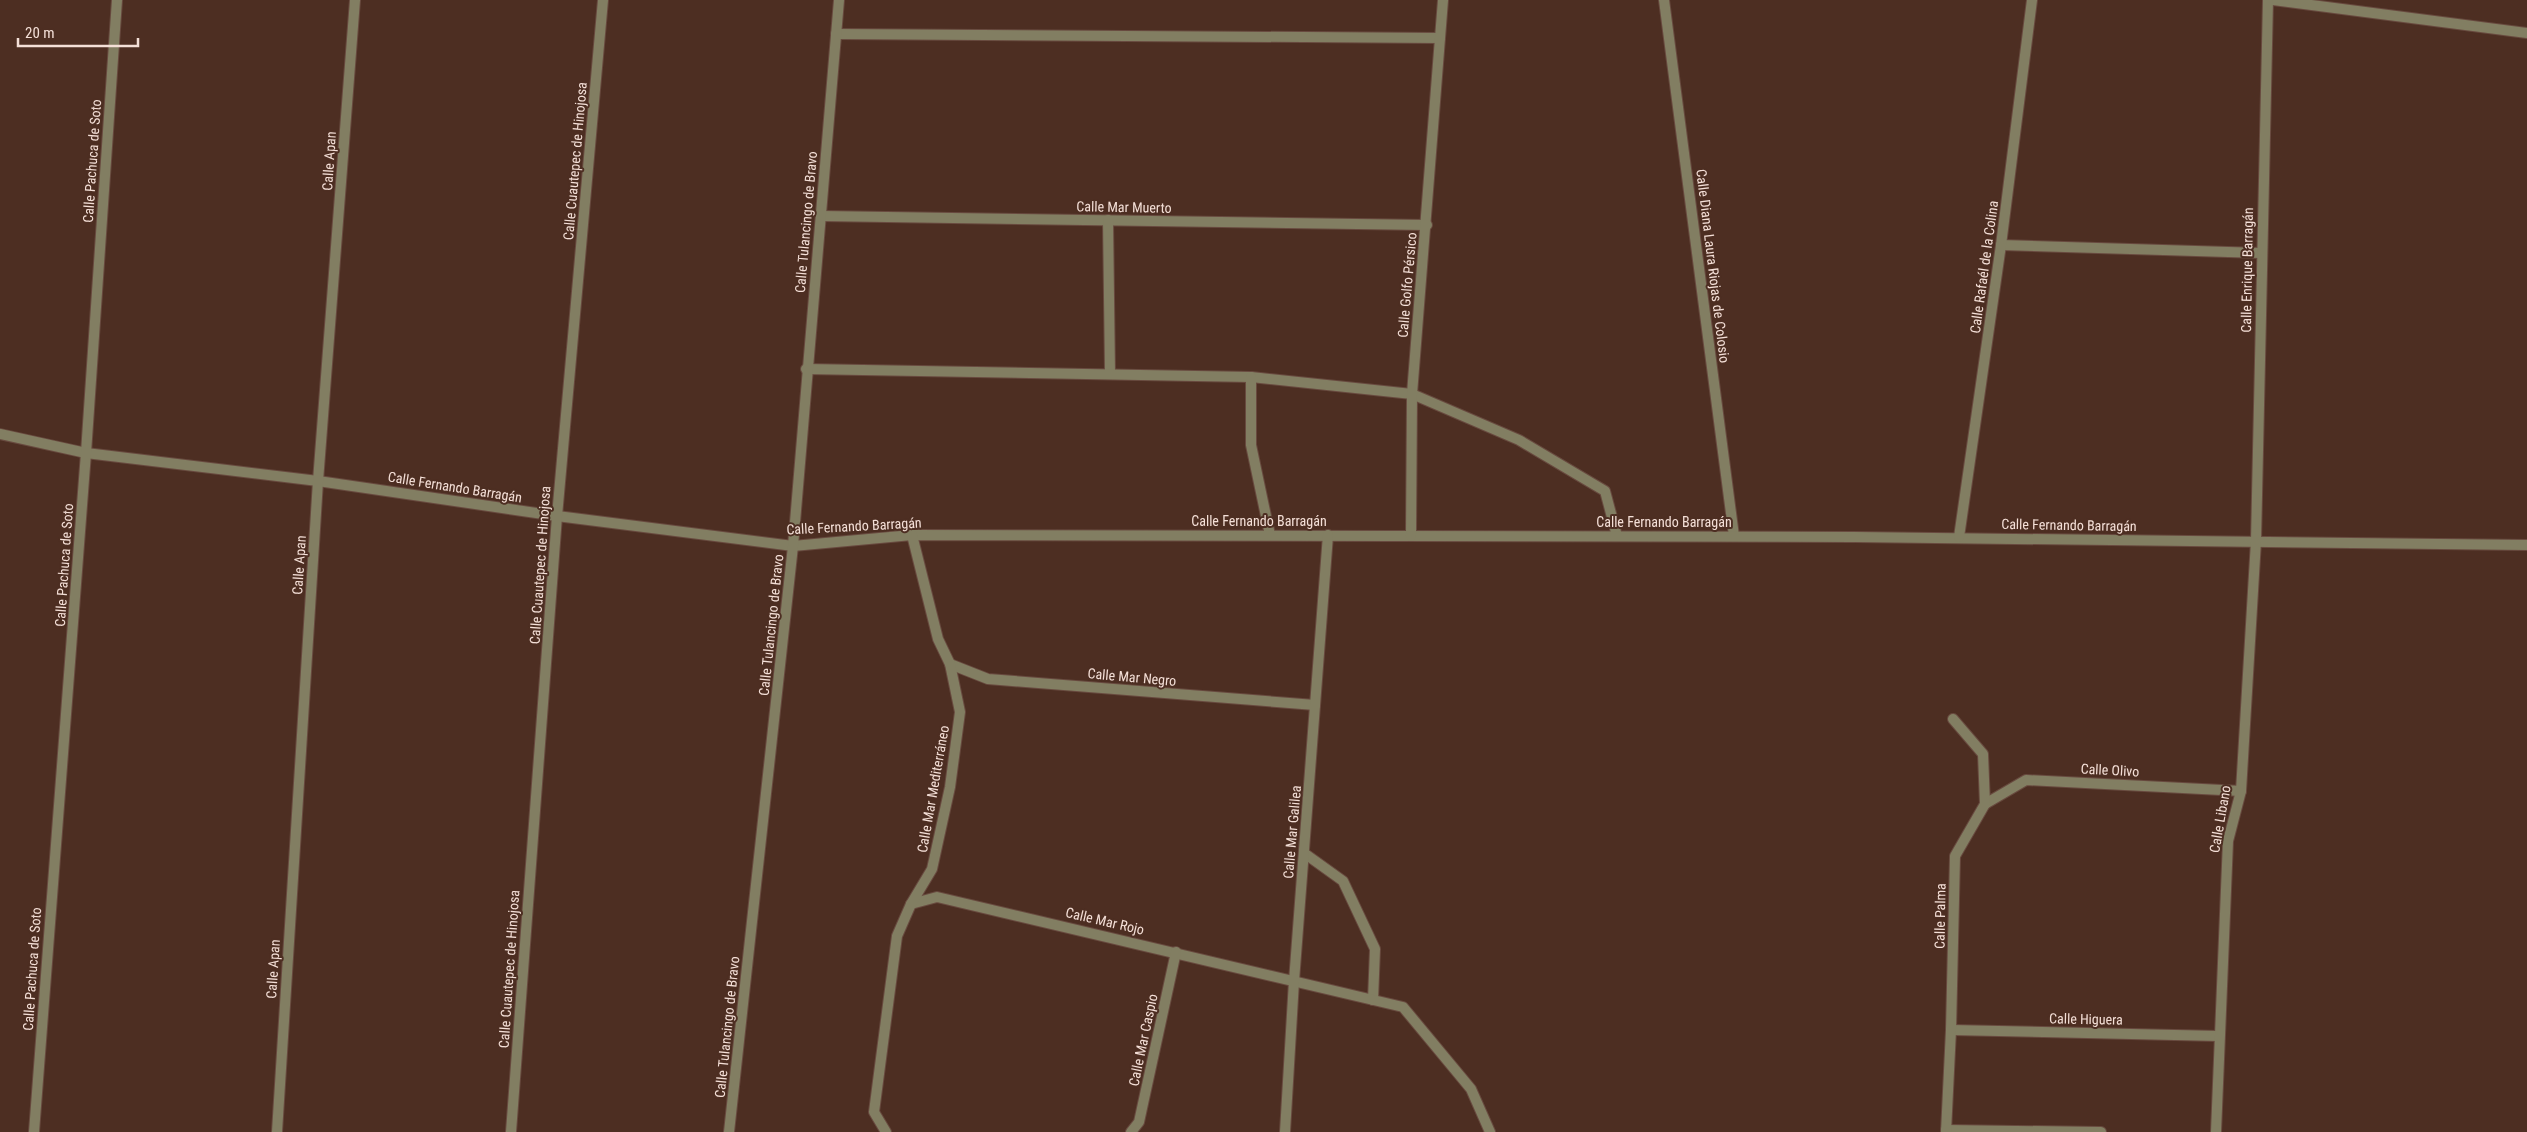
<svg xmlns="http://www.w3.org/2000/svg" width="2527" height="1132" viewBox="0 0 2527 1132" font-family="'Roboto Condensed',sans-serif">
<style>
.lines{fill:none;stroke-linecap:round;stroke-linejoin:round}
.street-casing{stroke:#684a3f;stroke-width:12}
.street{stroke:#827e62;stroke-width:10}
.labels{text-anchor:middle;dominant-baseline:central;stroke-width:4;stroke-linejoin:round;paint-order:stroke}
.street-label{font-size:14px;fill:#f4dfd7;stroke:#4d2e22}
</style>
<rect width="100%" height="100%" fill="#4d2e22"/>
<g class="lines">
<defs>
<g id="street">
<path d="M1664,0L1734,536"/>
<path d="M2273,0L2527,33"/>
<path d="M836,34L1440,38"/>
<path d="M821,216L1427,225"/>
<path d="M1108,220L1110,374"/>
<path d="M2001,245L2261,253"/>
<path d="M806,369L1251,377L1412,394L1519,440L1605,491L1617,536"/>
<path d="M1251,377V445L1270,535"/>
<path d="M0,434L86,453L318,481L557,516L793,546L912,535L1855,537L2527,545"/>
<path d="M1411,536L1412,394L1443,0"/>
<path d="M1959,537L2001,245L2032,0"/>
<path d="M950,664L988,679L1315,705"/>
<path d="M1985,804L2026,780L2241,791"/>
<path d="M1304,853L1343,881L1375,949L1373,1000"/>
<path d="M911,904L937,897L1403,1007L1471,1089L1490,1132"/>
<path d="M1951,1030L2219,1036"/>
<path d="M1946,1130L2101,1132"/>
<path d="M34,1132L86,453L117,0"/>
<path d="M277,1132L318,481L355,0"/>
<path d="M511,1132L557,516L603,0"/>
<path d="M729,1132L793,546L839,0"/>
<path d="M886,1132L874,1112L897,936L911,904L932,869L950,787L960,712L950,664L938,639L912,535"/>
<path d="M1131,1132L1139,1122L1176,952"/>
<path d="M1285,1132L1294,981L1328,535"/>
<path d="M1946,1132L1951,1030L1955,856L1985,804L1983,754L1953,719"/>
<path d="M2216,1132L2228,841L2241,791L2256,541L2268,0"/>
</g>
</defs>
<!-- street casing -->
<use href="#street" class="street-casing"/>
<!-- street -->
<use href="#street" class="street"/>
</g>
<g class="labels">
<!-- street labels -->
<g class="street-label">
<text transform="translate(92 161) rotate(-86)">Calle Pachuca de Soto</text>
<text transform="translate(329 161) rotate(-86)">Calle Apan</text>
<text transform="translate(575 161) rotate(-85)">Calle Cuautepec de Hinojosa</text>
<text transform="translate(1124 207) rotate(1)">Calle Mar Muerto</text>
<text transform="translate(806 222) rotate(-85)">Calle Tulancingo de Bravo</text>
<text transform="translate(1713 266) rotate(83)">Calle Diana Laura Riojas de Colosio</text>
<text transform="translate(1984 267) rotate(-82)">Calle Rafaél de la Colina</text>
<text transform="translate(2247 270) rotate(-89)">Calle Enrique Barragán</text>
<text transform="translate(1407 285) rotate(-85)">Calle Golfo Pérsico</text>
<text transform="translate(455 487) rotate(9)">Calle Fernando Barragán</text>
<text x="1259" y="521">Calle Fernando Barragán</text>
<text x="1664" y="522">Calle Fernando Barragán</text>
<text transform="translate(2069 525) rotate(1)">Calle Fernando Barragán</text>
<text transform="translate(854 526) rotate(-3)">Calle Fernando Barragán</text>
<text transform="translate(64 565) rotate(-86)">Calle Pachuca de Soto</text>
<text transform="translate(299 565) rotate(-86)">Calle Apan</text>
<text transform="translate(540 565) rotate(-86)">Calle Cuautepec de Hinojosa</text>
<text transform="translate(771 625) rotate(-84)">Calle Tulancingo de Bravo</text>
<text transform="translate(1132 677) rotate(5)">Calle Mar Negro</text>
<text transform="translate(2110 770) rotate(3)">Calle Olivo</text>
<text transform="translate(933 789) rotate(-80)">Calle Mar Mediterráneo</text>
<text transform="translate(2220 819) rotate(-80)">Calle Libano</text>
<text transform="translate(1292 832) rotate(-85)">Calle Mar Galilea</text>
<text transform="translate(1940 916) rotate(-89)">Calle Palma</text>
<text transform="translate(1105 921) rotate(13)">Calle Mar Rojo</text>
<text transform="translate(32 969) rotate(-86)">Calle Pachuca de Soto</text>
<text transform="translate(273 969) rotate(-86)">Calle Apan</text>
<text transform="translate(509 969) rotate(-86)">Calle Cuautepec de Hinojosa</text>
<text transform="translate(2086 1019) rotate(1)">Calle Higuera</text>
<text transform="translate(727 1027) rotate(-84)">Calle Tulancingo de Bravo</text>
<text transform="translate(1143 1040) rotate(-78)">Calle Mar Caspio</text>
</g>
</g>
<!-- scale -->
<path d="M18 38v8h120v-8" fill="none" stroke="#f4dfd7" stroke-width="2.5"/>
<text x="25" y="38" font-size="15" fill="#f4dfd7" stroke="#4d2e22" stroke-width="4" paint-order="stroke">20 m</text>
</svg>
